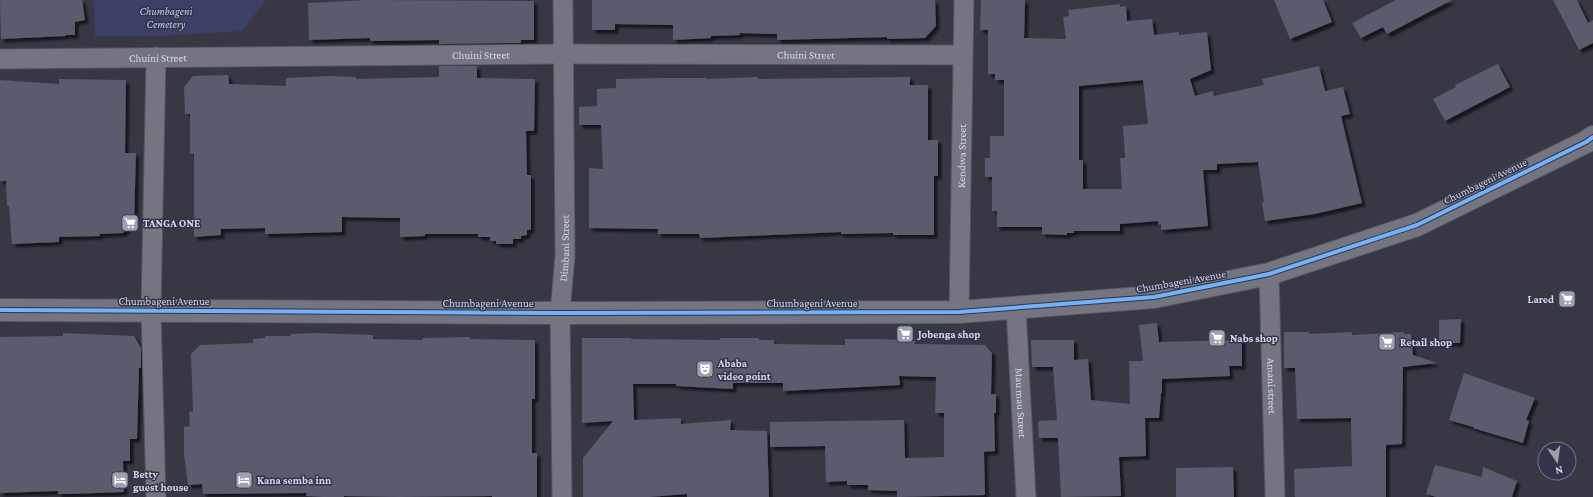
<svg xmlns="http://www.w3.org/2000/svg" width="1593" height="497" viewBox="0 0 1593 497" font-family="'Crimson Pro',serif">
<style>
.green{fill:#3d4066}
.building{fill:#5a5b6e;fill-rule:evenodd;filter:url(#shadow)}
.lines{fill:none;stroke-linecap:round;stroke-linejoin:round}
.minor-casing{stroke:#53555f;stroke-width:21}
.tertiary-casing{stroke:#53555f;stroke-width:24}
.minor{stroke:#747580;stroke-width:19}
.tertiary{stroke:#747580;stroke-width:22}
.cycleway-casing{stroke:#31344a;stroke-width:6}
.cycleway{stroke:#73b2f8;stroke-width:4}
.labels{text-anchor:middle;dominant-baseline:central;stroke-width:3;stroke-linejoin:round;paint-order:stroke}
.park-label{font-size:11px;font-style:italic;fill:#c3c8ee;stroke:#31344a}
.street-label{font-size:11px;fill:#d6d8e6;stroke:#31344a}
.poi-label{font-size:11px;font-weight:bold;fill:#d6d8e6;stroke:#31344a;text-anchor:start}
</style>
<defs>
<filter id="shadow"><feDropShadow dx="3.5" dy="3.5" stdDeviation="1" flood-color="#0009"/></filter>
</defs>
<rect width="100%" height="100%" fill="#373844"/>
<!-- green -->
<path class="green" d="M93,0H266L242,31L162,36H95V12Z"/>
<!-- building -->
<g class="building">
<path d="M0,0H82L85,20L75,22V35H66V36L1,39Z"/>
<path d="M366,0L534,1V40H521V43L439,44V40L370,41V38L309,40L308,3Z"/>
<path d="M592,0H935L936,26L925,38L887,39V37L777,40V34L739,33L740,35L711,36V38L673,40V25L615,24V30H592Z"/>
<path d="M981,0H1025L1024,38L1066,39L1063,17L1069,16L1068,10L1120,4V7L1126,6L1127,21L1152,19L1154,35L1179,32V35L1207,32L1211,70L1190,79L1195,96L1213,91L1214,96L1264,85L1262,79L1319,66L1325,91L1343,87L1350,114L1341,116L1362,203L1315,214L1265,221L1262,202H1264L1258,162L1217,164V170H1203L1208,226L1161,230V224L1159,225L1158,221L1120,224V231H1074V233H1067V235L1042,234V227H997V211H992V177H985V158H990V136H1004V80H995V74H988V30H980ZM1143,80L1148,124L1123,126L1125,158H1120L1122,189H1083V160H1079V86Z"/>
<path d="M1274,0H1323L1332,22L1290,39Z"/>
<path d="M1396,0H1452L1387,34L1383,27L1361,38L1352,23Z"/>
<path d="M1553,0H1577L1588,23L1593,20V43L1579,50Z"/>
<path d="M1498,64L1510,87L1445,121L1433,99L1456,87L1455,85Z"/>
<path d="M439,66H477V78L535,79L534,131H526L527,175H531V230H527V235L521,236V239H513V244H496V241H490V237H478V234H425V236L400,237V218L342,217V232L265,234V228L221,229V235L194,237V154H190V114H185L184,87L193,76L228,75L229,84L286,86V78L328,76L356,77V79L439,77Z"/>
<path d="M758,77V79L910,77V85H928V140H938V176H934V235H893V233L841,234V232L700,238L699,234H658V229L589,228V168L603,169L601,125H579V107L597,106V89L616,88V79L664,78H707V79Z"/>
<path d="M59,79L126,80L125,153H136L134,223L123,233L99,234L100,236L59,237V242L12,244L9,206H7L6,181H0V80L59,84Z"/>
<path d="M1461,319L1460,343H1439V320Z"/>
<path d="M1157,323L1159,342L1242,340V366H1229L1230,376L1162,379V393H1161L1159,418H1145L1146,456L1119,457L1121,496L1061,497L1058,438H1039L1038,421L1057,420L1053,367H1032L1031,340H1074V360L1088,359L1091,400L1130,404L1129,361H1143L1139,325Z"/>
<path d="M1284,332H1309V334L1352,332V335L1404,332V334H1411L1413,355L1437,363L1403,367L1402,444L1386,445V497H1295L1294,469L1352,466L1351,418L1297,419L1295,368H1284Z"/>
<path d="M63,333L134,336L141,348V368H139L137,439H130V461H123L124,492L69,494H58V491L0,493V337L63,336Z"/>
<path d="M314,333L373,335V339L423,340V338L470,337V339L535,340V399H532V453H537V497H492V496L397,497L344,496V497H323L306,496L307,493L203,494L202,484L188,485L184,455V427L190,426L189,412L193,411L191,354L200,345L253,343V339L265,338V336H291V334Z"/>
<path d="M582,338H631V339L720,340V338H759V340H774V344L845,345V339H881L915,341V344L985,345L992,353L991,394H996V413H994L995,451L984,452L985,495L897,497V491L868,490V485H847V481L826,482L825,446L770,447V422L904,420L905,458L944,457V413H935L936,377L899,376L900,385L783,391V383H733V389L676,386V384H633L634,420L681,418V424L731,420L730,430L767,431L769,497H687V494L649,497H583V458L613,421L582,423Z"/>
<path d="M1464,373L1535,398L1526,420L1529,421L1523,443L1473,428V427L1449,420Z"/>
<path d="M1435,465L1482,477L1483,467L1517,481L1512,497H1436L1426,494Z"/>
<path d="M1233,467L1234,497H1176V468Z"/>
</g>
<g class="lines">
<defs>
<g id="minor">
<path id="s1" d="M0,59L563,54L963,55"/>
<path id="s2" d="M1269,274L1275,497"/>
<path id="s3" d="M1016,308L1026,497"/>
<path id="s4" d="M959,312L964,0"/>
<path d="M156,497L151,310L156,57"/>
<path id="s5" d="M562,497L560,313L565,256L563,0"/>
</g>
<path id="tertiary" d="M0,310L560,313L959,312L1154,297L1269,274L1417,225L1586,142L1593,137"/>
</defs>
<!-- minor casing -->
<use href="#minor" class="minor-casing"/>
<!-- tertiary casing -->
<use href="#tertiary" class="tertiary-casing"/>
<!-- minor -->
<use href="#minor" class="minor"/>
<!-- tertiary -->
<use href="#tertiary" class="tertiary"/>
<defs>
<path id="cycleway" d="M0,310L560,313L959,312L1154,297L1269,274L1417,225L1586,142L1593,137"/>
</defs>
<!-- cycleway casing -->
<use href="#cycleway" class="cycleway-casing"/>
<!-- cycleway -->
<use href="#cycleway" class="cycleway"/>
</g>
<!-- icons -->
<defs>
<symbol id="supermarket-square" viewBox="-11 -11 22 22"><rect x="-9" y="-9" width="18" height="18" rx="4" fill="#9ea0ad" stroke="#31344a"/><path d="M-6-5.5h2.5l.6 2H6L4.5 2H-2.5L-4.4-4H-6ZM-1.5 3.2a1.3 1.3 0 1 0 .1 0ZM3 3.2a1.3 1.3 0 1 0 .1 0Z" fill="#fff"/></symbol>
<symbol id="theatre-square" viewBox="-11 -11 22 22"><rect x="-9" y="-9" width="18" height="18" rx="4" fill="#9ea0ad" stroke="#31344a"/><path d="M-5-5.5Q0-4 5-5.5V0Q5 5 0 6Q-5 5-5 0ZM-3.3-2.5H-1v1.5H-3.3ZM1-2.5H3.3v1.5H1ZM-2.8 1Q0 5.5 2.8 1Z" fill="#fff"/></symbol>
<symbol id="hotel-square" viewBox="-11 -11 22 22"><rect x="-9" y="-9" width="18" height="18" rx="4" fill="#9ea0ad" stroke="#31344a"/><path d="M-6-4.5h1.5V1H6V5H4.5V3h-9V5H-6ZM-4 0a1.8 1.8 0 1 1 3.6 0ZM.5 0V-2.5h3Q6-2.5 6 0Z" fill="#fff"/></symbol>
</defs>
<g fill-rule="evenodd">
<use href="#supermarket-square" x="120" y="213" width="20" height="20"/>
<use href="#supermarket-square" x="1557" y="289" width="20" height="20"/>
<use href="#supermarket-square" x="895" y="324" width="20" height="20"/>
<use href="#supermarket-square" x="1207" y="328" width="20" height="20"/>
<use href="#supermarket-square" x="1377" y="332" width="20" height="20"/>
<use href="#theatre-square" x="695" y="359" width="20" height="20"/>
<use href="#hotel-square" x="110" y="470" width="20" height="20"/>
<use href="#hotel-square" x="234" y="470" width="20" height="20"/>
</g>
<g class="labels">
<!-- park labels -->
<g class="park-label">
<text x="166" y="11">Chumbageni<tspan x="166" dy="13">Cemetery</tspan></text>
</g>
<!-- street labels -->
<g class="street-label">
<text stroke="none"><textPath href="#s1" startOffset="806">Chuini Street</textPath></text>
<text stroke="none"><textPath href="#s1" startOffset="481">Chuini Street</textPath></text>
<text stroke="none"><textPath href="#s1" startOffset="158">Chuini Street</textPath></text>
<text stroke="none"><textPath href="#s4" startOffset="156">Kendwa Street</textPath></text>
<text transform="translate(1485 181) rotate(-26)">Chumbageni Avenue</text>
<text stroke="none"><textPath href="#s5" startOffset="249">Dimbani Street</textPath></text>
<text transform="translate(1181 281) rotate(-10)">Chumbageni Avenue</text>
<text x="164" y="301">Chumbageni Avenue</text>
<text x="488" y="303">Chumbageni Avenue</text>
<text x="812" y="303">Chumbageni Avenue</text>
<text stroke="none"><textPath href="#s2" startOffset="112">Amani street</textPath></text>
<text stroke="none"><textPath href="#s3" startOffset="95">Mau mau Street</textPath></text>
</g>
<!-- poi labels -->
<g class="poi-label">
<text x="143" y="223">TANGA ONE</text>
<text x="1554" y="299" text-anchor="end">Lared</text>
<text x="918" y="334">Jobenga shop</text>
<text x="1230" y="338">Nabs shop</text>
<text x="1400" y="342">Retail shop</text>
<text x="718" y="363">Ababa<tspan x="718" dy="13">video point</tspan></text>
<text x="133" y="474">Betty<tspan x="133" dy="13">guest house</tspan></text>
<text x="257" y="480">Kana semba inn</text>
</g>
</g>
<!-- north arrow -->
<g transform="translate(1557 461) rotate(167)"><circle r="19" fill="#31344a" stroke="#737688"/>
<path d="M0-3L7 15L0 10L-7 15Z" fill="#9ea0ad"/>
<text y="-6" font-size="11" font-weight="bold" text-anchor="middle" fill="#d6d8e6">N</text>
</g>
</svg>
